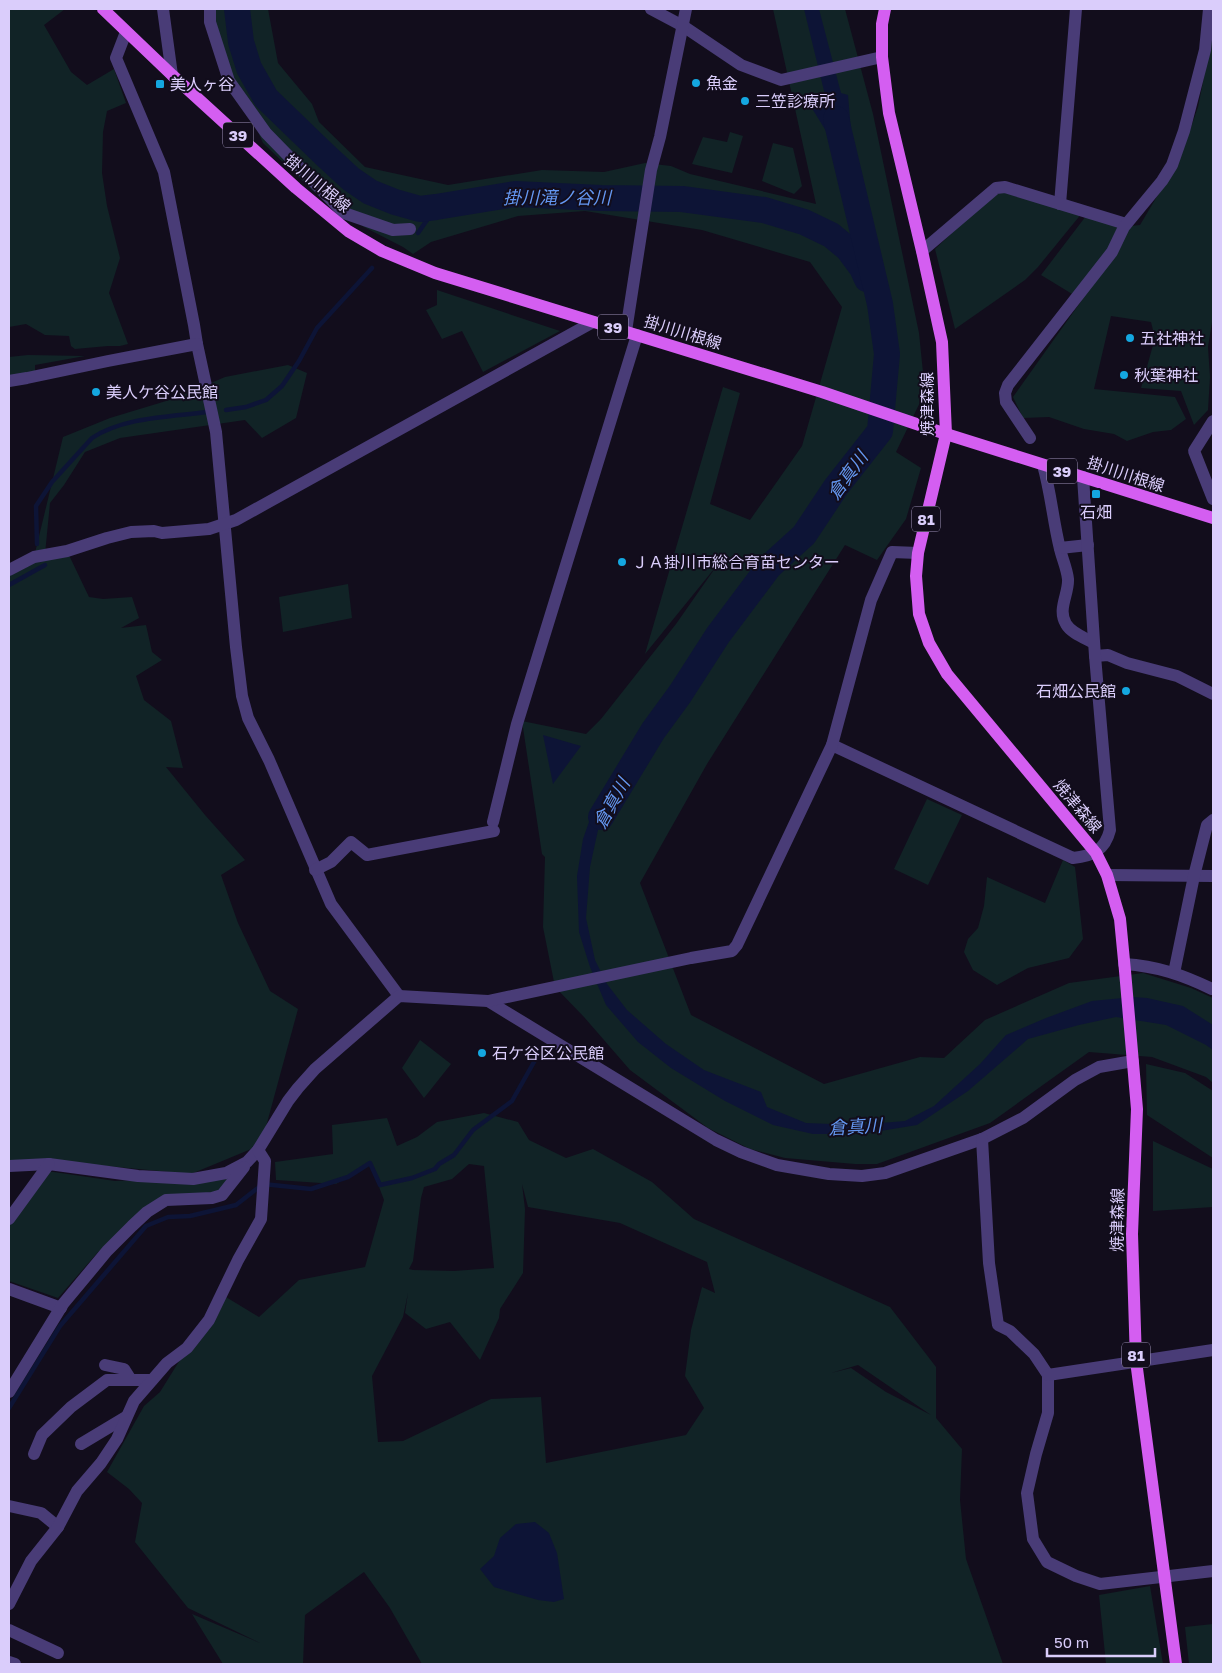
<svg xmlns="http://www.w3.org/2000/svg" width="1222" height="1673" viewBox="0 0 1222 1673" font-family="'Golos Text','Noto Sans JP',sans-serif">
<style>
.green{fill:#112326;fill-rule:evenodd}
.water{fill:#0d1436}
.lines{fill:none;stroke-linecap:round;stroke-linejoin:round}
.stream{stroke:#0d1436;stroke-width:4.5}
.river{stroke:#0d1436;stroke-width:26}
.street{stroke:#493c77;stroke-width:12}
.primary{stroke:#d45ef1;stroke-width:12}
.poi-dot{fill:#14a7e0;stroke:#120d1c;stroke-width:2}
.labels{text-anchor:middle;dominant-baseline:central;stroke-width:4;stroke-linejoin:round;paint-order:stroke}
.shield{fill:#120d1c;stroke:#9e93b8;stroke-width:1}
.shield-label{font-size:15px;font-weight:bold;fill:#dacdfb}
.poi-label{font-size:16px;fill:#dacdfb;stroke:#120d1c;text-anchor:start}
.street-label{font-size:16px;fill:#dacdfb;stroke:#120d1c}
.water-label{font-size:18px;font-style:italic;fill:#6497f1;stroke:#120d1c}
</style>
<rect width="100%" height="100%" fill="#120d1c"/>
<!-- green -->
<g class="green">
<path d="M9,9H65L44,25L71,72L87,85L114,69L126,103L107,111L103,132L102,173L107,206L120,258L109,293L128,344L120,346H108L75,349L71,346L69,336L45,335L26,324L9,327Z"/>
<path d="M207,9H268L278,63L312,104L319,122L365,167L448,185L542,170L604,172L645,163L671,166L690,174L816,204L773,9H845L873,114L919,333L925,392L896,452L921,468L906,519L877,560L845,545L707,764L640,883L691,1015L824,1084L920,1057L944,1058L985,1020L1069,983L1143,973L1191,988L1213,998V1083L1206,1077L1152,1057L1089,1052L990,1123L877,1164H855L785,1158L750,1149L708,1128L630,1070L584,1017L555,987L543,927L545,857L542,854L522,721L586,734L601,719L676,624L718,564L645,654L723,387L740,393L710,504L750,520L802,446L842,307L810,262L702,230L585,211L518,216L431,242L413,254L403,247L364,227L313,191L263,143L253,121L218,64Z"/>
<path d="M1213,16V316L1208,347L1210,377L1208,410L1194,425L1181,391L1141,388L1155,338L1151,322L1111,316L1094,389L1175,397L1186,419L1171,430L1153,432L1127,441L1114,434L1084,429L1049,417L1023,418L1013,397L1082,300L1041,275L1086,216L1131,226L1140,225L1181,156L1198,107L1204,77Z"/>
<path d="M730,132L743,136L732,173L692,164L703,137L727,142Z"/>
<path d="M773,143L793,148L802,186L794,194L762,181Z"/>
<path d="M1003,192L1082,213L1038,267L1025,280L955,329L935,249L992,195Z"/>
<path d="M437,290L560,331L483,372L462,331L442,339L426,310L437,305Z"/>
<path d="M28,355L85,356L35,365V377L9,383V357Z"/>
<path d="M288,365L307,373L296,418L262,438L245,420L120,438L85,452L64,485L50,503L45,554L67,551L89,597L103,599L132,597L139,618L121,628L146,625L152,652L162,660L136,676L144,700L171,721L183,768L166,767L205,815L245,860L221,875L238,923L270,991L298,1009L261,1145L191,1174L32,1159L9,1165V569L34,557L63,437L110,418L176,398L225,377Z"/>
<path d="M348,584L352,618L283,632L279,597Z"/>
<path d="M927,799L962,815L928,885L894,869Z"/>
<path d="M1063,860L1075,867L1083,939L1069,958L1028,968L997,985L973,970L964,952L968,939L978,928L984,906L987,877L1045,903Z"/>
<path d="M420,1040L451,1064L424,1098L402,1068Z"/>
<path d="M1146,1064L1185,1073L1213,1091V1158L1147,1115Z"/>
<path d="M484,1113L518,1122L529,1140L566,1158L593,1149L652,1182L694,1219L890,1307L936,1367V1418L962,1449L960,1500L966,1559L1003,1664H422L390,1608L364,1572L305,1615L303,1664H223L192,1614L260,1643L188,1608L135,1542L142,1503L129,1489L107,1472L144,1406L160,1392L221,1294L259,1317L299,1280L365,1267L384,1200L370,1163L336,1184L276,1180L275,1162L333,1154L332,1125L387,1118L397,1146L417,1137L437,1122ZM469,1164L484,1166L494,1268L454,1271L413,1270L409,1269L413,1261L421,1198L424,1187L452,1179ZM522,1184L528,1207L620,1223L707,1262L715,1293L702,1287L691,1330L685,1376L704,1408L686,1435L546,1463L541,1397L491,1399L403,1441L378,1442L372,1376L403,1317L408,1293L405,1313L426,1329L450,1322L480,1360L499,1318L500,1309L523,1273L525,1209ZM858,1365L931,1415L886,1392L851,1368L831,1373Z"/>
<path d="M1153,1141L1213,1169V1207L1153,1211Z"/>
<path d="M47,1171L115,1181L235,1176L212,1198L164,1196L117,1242L98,1252L58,1298L9,1281V1224Z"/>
<path d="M1150,1586L1163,1664H1106L1099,1595Z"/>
<path d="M1213,1624V1663L1189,1664L1185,1627Z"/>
</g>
<!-- water -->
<g class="water">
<path d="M804,9H819L841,93L848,95L854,166L826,131L813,110L814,104L826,99Z"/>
<path d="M651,734L620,788L598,830L590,867L586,918L595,960L607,984L627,1010L666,1044L704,1070L761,1092L767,1107L806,1123L857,1125L905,1121L934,1106L980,1064L1006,1035L1046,1018L1092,1001L1133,997L1147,998L1183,1006L1213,1025V1050L1206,1045L1166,1025L1116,1017L1079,1025L1028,1039L968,1091L917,1125L862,1134H813L773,1125L725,1101L671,1068L638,1042L606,1005L590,967L579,932L577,876L583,839L596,802L631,751Z"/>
<path d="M543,735L581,746L553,784Z"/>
<path d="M535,1522L549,1533L557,1553L564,1599L554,1602L538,1600L494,1587L480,1569L494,1556L500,1538L516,1524Z"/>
</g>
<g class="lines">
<!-- stream -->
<g class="stream">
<path d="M418,233L436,207"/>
<path d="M226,410L246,407L266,400L282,386L299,361L317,328L372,268"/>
<path d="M37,544L36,506L52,482L92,438C123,417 170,417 207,412"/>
<path d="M9,585L45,565"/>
<path d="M9,1408L60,1326L146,1226L168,1217L190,1216L236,1205L263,1184L311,1189L348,1177L370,1163L380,1185L412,1178L435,1169L439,1164L454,1155L473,1130L512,1101L543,1046"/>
</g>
<!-- river -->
<g class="river">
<path d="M237,9L241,42L249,68L266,98L325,155L351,179L370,192L395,202L420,209L436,207L515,194L601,198L682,199L764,210L804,222L831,235L848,249L862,268L867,279"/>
<path d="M601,817L653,731L680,694L718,635L769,567L804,535L836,487L880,431L887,354L880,304L836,119"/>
</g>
<!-- street -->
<g class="street">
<path d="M163,9L172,75"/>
<path d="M210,9V22L229,81L266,133L344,213L393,230L410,229"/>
<path d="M651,9L683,26L741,65L781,80L882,57"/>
<path d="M126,32L116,58L164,172L194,325L197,344L216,432L236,647L242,696L248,718L269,760L331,904L399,996"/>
<path d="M1060,204L1076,9"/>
<path d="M922,251L996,188L1005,187L1126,224"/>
<path d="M626,331L651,170L660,137L686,9"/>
<path d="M9,381L27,378L108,361L197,344"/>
<path d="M1213,421L1194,451L1213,499"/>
<path d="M1030,438L1006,402L1005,393L1008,385L1112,252L1124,227L1162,181L1172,165L1184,131L1205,50L1209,9"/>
<path d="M1043,465C1051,493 1053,521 1060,549C1062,558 1067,569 1068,579C1069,594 1057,609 1066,624C1071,633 1085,638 1094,643"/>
<path d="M1060,548L1088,545"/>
<path d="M9,570L34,557L67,551L107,538L131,532L154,531L162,533L209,529L236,520L593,322"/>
<path d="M1095,656L1108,655L1127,663L1177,676L1213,694"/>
<path d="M832,745L1073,858C1093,856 1105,850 1110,830L1095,656L1083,477"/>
<path d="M493,822L517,724L637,335"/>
<path d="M315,870L331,862L351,842L367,855L494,831"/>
<path d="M1107,875L1213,876"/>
<path d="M1124,964C1157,966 1183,975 1212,989"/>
<path d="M1174,973L1194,876L1207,825L1213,820"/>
<path d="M488,1001L716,1140L741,1152L777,1165L829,1174L862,1176L885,1173L982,1139L1023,1118L1075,1080L1099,1067L1133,1061"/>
<path d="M982,1139L989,1263L998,1325L1010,1331L1034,1354L1048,1375V1413L1036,1454L1027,1493L1033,1539L1047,1562L1076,1576L1100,1584L1213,1571"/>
<path d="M9,1166L49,1164L138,1176L193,1179L226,1173L247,1162L258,1150L288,1101L298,1088L315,1069L399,996L488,1001L691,958L732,951L737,945L832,745L871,600L892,552L918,553"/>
<path d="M9,1219L49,1164"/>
<path d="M9,1289L61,1308"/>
<path d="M105,1365L124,1369L131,1380"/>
<path d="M1048,1375L1213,1350"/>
<path d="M9,1392L63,1304L107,1251L132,1226L147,1212L166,1200L212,1198L222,1195L244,1167"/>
<path d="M81,1444L126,1417"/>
<path d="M34,1454L42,1435L71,1407L107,1380H152"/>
<path d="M9,1506L41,1513L58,1527"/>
<path d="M9,1604L31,1561L58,1527L77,1491L101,1463L117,1439L134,1401L167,1363L187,1348L209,1320L238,1260L261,1219L265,1161L258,1150"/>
<path d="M9,1630L58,1653"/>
<path d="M9,1662L15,1664"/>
</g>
<!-- primary -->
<g class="primary">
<path d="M103,9L172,75L296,188L348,231L382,251L435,273L822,392L946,434L1213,518"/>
<path d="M885,9L882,24V57L889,113L922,251L942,342L946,434L918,553L916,576L919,614L929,643L947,674L1096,853L1107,875L1120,919L1125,971L1137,1109L1132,1234L1136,1361L1176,1664"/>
</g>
</g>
<!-- markers -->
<g class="poi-dot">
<circle cx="696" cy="83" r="5"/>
<rect x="155" y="79" width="10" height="10" rx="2.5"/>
<circle cx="745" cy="101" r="5"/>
<circle cx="1130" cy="338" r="5"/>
<circle cx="1124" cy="375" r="5"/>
<circle cx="96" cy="392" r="5"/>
<rect x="1091" y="489" width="10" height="10" rx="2.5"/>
<circle cx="622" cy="562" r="5"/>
<circle cx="1126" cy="691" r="5"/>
<circle cx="482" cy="1053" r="5"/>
</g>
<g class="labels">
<!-- shield labels -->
<g class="shield">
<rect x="223" y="122.5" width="30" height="25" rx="4"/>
<rect x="598" y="314.5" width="30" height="25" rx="4"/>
<rect x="1047" y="458.5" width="30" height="25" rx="4"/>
<rect x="912" y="506.5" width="28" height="25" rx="4"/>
<rect x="1122" y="1342.5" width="28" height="25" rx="4"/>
</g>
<g class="shield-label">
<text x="238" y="135">39</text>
<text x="613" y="327">39</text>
<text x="1062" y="471">39</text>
<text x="926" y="519">81</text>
<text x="1136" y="1355">81</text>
</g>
<!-- poi labels -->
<g class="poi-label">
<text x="706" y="83">魚金</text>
<text x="170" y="84">美人ヶ谷</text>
<text x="755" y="101">三笠診療所</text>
<text x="1140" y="338">五社神社</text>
<text x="1134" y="375">秋葉神社</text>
<text x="106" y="392">美人ケ谷公民館</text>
<text x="1096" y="512" text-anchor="middle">石畑</text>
<text x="632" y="562">ＪＡ掛川市総合育苗センター</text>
<text x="1116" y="691" text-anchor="end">石畑公民館</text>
<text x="492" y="1053">石ケ谷区公民館</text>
</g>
<!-- street labels -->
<g class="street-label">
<text transform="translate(318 183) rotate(40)">掛川川根線</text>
<text transform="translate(683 332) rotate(17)">掛川川根線</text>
<text transform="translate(927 404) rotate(-90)">焼津森線</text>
<text transform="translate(1126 474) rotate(18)">掛川川根線</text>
<text transform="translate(1078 806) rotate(50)">焼津森線</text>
<text transform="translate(1117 1220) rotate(-89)">焼津森線</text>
</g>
<!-- water labels -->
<g class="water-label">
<text x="557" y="197">掛川滝ノ谷川</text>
<text transform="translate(847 475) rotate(-54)">倉真川</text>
<text transform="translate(611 803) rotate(-61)">倉真川</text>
<text transform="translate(855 1126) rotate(-3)">倉真川</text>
</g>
</g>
<!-- border -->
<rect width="1222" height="1673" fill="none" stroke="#dacdfb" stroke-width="20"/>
<!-- scale -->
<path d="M1047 1648v8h108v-8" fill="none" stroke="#dacdfb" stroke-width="2.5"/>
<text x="1054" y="1648" font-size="15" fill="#dacdfb" stroke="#120d1c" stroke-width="4" paint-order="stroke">50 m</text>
</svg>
